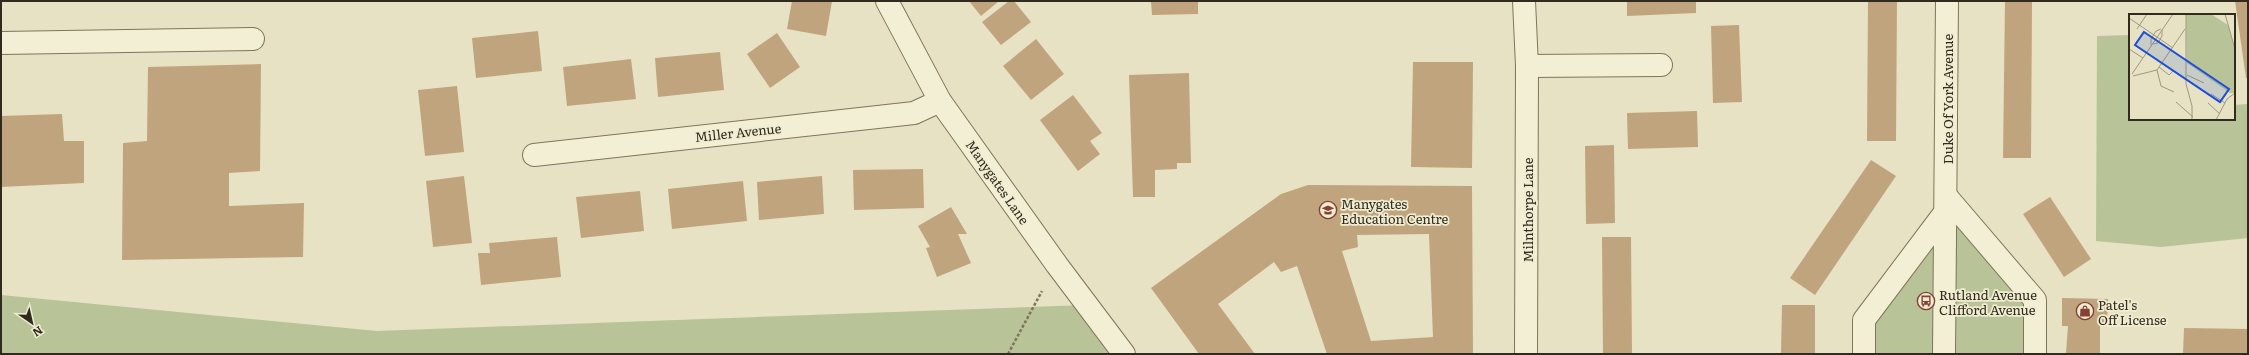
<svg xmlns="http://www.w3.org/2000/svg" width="2249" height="355" viewBox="0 0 2249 355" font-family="Literata,serif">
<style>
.green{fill:#b8c398}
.building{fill:#c0a47d;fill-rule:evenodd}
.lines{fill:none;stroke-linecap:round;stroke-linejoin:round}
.minor-casing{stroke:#7f745c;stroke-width:24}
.path{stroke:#7f745c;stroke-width:2.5;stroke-dasharray:3 2;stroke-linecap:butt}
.minor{stroke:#f3efd5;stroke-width:22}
.labels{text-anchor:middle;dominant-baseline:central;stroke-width:3.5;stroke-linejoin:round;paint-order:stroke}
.street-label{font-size:13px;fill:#312a1e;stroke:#f0ecd1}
.poi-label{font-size:13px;fill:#312a1e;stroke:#f0ecd1;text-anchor:start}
.inset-road{fill:none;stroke:#9e9881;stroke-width:1}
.view{fill:#1d4ed8;fill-opacity:0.15;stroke:#1d4ed8;stroke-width:2}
.inset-edge{fill:none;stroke:#312a1e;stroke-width:2}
</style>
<rect width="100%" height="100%" fill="#e7e2c3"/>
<!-- green -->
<g class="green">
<path d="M2130,35V119H2234V105L2248,104V238L2161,247L2096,241L2097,36Z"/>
<path d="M1946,211L2035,300V354H1864V320Z"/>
<path d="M1,295L377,331L1085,305L1124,354H1Z"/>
</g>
<!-- building -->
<g class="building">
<path d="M792,1H832L826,36L787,29Z"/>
<path d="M969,1H999L981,16Z"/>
<path d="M1009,1H1014L1031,22L1001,45L982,22Z"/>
<path d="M1151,1H1198V14L1152,15Z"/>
<path d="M1627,1H1696V13L1627,16Z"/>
<path d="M1868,1H1897L1896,141H1867Z"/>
<path d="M2005,1H2032L2031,158H2003Z"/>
<path d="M2235,1H2248V78H2246Z"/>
<path d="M1739,25L1742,102L1713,103L1711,26Z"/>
<path d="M538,31L542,71L476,78L472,38Z"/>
<path d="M777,33L800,67L770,88L747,54Z"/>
<path d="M1036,39L1064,74L1031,100L1003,66Z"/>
<path d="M720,52L724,90L658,97L655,58Z"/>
<path d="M631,59L636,99L567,106L563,67Z"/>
<path d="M1413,62H1473L1472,168L1411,167Z"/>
<path d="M261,64L260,171L229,173V206L304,203L303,257L122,260L123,143L147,141L148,67Z"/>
<path d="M1189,73L1191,163H1177V169L1155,170V197H1133L1129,75Z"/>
<path d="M457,86L464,152L425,156L418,90Z"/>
<path d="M1073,95L1102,133L1090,141L1100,154L1078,171L1040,120Z"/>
<path d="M1697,111L1698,147L1628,149L1627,113Z"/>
<path d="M62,114L64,141H84V183L1,187V116Z"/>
<path d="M1614,145L1615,223L1586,224L1585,146Z"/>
<path d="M1871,160L1896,176L1815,295L1790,278Z"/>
<path d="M923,169L924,208L854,210L853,170Z"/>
<path d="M464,176L472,243L433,247L426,181Z"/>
<path d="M822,176L824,214L759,220L757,182Z"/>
<path d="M743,181L747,221L672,229L668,189Z"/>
<path d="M1308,185L1472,186L1473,354H1327L1297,266L1281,272L1274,262L1218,304L1255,354H1199L1151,288L1281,194ZM1429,234L1433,337L1371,341L1342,251L1358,247L1357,235Z"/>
<path d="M640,191L644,231L581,238L576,197Z"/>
<path d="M2050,197L2091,259L2064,277L2023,214Z"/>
<path d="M951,207L967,234H958L971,263L937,277L926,248L930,247L918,226Z"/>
<path d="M557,237L561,277L481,285L478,253H490L489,243Z"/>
<path d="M1602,237H1631L1632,354H1603Z"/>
<path d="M2062,298L2108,299L2107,324H2100V354H2061L2066,353L2068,326H2062Z"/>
<path d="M1782,305H1815V354H1781Z"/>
<path d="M2184,328L2248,329V354H2183Z"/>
</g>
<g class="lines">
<defs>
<g id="minor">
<path d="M887,1L940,101L1057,265L1124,354"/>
<path d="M1524,1L1527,66L1526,354"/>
<path d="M1,43L253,39"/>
<path d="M1527,66L1661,65"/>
<path d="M534,155L914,113L940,101"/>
<path d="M1946,196L2035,300V354"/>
<path d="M1864,354V320L1946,211"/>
<path d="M1944,354L1947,1"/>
</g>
</defs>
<!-- minor casing -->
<use href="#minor" class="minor-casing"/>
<!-- path -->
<path class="path" d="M1008,354L1042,291"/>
<!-- minor -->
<use href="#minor" class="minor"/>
</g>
<!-- icons -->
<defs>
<symbol id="university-ring" viewBox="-11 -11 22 22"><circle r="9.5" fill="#f0ecd1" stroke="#864034" stroke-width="1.5"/><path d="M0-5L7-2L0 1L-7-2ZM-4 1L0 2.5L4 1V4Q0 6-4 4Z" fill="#864034"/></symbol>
<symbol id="bus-ring" viewBox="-11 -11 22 22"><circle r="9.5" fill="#f0ecd1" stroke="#864034" stroke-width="1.5"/><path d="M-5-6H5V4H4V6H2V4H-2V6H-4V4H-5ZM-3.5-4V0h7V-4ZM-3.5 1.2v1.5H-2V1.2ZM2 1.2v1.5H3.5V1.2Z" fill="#864034"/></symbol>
<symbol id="shop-ring" viewBox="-11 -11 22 22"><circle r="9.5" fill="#f0ecd1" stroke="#864034" stroke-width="1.5"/><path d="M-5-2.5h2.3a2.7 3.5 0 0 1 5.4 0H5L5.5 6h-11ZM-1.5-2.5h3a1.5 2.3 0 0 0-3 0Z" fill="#864034"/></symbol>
</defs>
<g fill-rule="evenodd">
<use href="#university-ring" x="1318" y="200" width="20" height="20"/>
<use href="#bus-ring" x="1916" y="291" width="20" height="20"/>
<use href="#shop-ring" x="2075" y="301" width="20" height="20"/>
</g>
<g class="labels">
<!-- street labels -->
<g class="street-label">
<text transform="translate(1947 99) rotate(-90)">Duke Of York Avenue</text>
<text transform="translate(738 132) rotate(-6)">Miller Avenue</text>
<text transform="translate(998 182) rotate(55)">Manygates Lane</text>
<text transform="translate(1527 210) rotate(-90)">Milnthorpe Lane</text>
</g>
<!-- poi labels -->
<g class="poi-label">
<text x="1341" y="203">Manygates<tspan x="1341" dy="15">Education Centre</tspan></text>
<text x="1939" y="294">Rutland Avenue<tspan x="1939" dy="15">Clifford Avenue</tspan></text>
<text x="2098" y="304">Patel's<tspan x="2098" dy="15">Off License</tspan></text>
</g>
</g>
<!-- overview -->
<g transform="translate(2129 14)">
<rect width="106" height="106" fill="#e7e2c3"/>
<path d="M54,0H82L99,11L106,35V79H101L58,49L57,2Z" fill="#b8c398"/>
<path class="inset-road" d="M57,0V70L63,92V106M96,0L106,35M0,4L44,34M8,15L18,0M24,30L29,29L33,22V16M22,31V25L27,17L32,15M0,35L14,44M30,53L40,61L44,57M28,56L56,15M28,56L32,72L45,78M3,60L44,0M58,61L75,69M4,62L28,56M82,80L96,89M47,88L64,103M79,89L91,100M87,106L98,85L106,79"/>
<path class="view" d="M15,18L100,75L91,88L6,31Z"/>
<rect width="106" height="106" class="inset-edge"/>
</g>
<!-- border -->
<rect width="2249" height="355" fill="none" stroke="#312a1e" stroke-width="4"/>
<!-- north arrow -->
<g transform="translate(32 323) rotate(146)" stroke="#f0ecd1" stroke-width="3" paint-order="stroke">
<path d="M0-3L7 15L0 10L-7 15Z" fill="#312a1e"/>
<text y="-6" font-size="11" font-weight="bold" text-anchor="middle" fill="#312a1e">N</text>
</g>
</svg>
